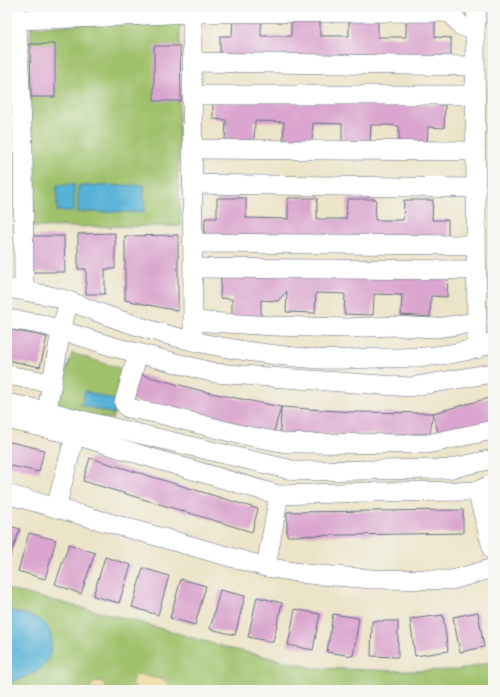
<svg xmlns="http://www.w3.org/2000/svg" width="500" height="697" viewBox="0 0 500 697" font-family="Vollkorn,serif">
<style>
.green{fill:#9fc16a;stroke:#5d7864}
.sand{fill:#eeda9e;stroke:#84847e}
.water{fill:#59b2d7;stroke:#3a709a}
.building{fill:#daa5ce}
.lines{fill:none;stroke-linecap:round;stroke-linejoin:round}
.minor-casing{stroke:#646e83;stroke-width:20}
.minor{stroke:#fff;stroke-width:19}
</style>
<rect width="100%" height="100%" fill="#f6f6f2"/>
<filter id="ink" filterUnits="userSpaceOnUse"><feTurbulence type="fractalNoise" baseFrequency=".025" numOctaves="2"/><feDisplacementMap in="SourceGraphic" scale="8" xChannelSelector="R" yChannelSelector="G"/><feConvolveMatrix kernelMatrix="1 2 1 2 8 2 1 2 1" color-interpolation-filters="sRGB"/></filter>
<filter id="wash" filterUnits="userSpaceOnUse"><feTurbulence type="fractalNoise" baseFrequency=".012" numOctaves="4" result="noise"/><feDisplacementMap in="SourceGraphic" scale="16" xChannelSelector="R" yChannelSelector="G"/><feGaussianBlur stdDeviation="0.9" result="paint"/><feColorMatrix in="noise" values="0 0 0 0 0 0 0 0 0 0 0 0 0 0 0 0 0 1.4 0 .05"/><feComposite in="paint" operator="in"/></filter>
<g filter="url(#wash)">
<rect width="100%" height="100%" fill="#ece4c8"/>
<!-- green -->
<g class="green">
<path d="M180,20L178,181L181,226L30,227L31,27Z"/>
<path d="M72,353L128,371L113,419L53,416Z"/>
<path d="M7,589L124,618L232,649L315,668L402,671L459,670L493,661V690H7Z"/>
</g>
<!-- sand -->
<g class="sand">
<path d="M138,674L167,681L170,686V690H139L131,684L134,677Z"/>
<path d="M100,681L105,684L106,690H89C91,684 94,682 100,681Z"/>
<path d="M403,686L419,690H394Z"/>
</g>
<!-- water -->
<g class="water">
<rect x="57" y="185" width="17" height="26"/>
<path d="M144,185V212H78V186Z"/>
<path d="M85,391L117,401L113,414L81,405Z"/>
<path d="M7,599L10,601L9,606L11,611C21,614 36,616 44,623C57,636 52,660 38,670C29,676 17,680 7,685Z"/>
</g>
<g id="blocks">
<!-- building -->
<g class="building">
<path d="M233,15L261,16V36H291V15H320V36H349V16H378V37H406V17H435V37L451,38V60L220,58V36H232Z"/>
<path d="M30,44H55V97H31Z"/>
<path d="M154,46H180L181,101H154Z"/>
<path d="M213,99H272L445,105L444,128L428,127L427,147L399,146V126L387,125H371L370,146L342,145V124L313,123L312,144L283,143L284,122L255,121L254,141L225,140L226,120L213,119Z"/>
<path d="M217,198H246V218L288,219V198H317V219H346L347,199H376L375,220H403L404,200H433L432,220H448V242L204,241L205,218H217Z"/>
<path d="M115,233V269H105V294H86V269H78V234Z"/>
<path d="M178,235V311L125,300V236Z"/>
<path d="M31,236H64L65,272H31Z"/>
<path d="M448,275L447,297L431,296L430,317L401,315L402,295L374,294L373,315L344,314L345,294L316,293L315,313L286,312L287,291L278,301L261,300V320L232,319V299L220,298L221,276Z"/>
<path d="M7,329L47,337L40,367L7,360Z"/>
<path d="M135,373L206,392L281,407L352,412L433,413L430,434L280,435L281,407L273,435L130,400Z"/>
<path d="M493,397V422L439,436L433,413Z"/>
<path d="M7,441L44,450L39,472L7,465Z"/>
<path d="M90,458L258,509L252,532L83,481Z"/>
<path d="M463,510V533L287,536V512Z"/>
<path d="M7,525L20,529L7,565Z"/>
<path d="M29,533L56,540L45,579L18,571Z"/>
<path d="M69,544L95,553L81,594L55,584Z"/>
<path d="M105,557L131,565L119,603L93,596Z"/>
<path d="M143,568L169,576L158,615L132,607Z"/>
<path d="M181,579L206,586L195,625L170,618Z"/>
<path d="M220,590L245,596L235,635L210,629Z"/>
<path d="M257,597L282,603L273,642L248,637Z"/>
<path d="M295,609L320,614L313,650L288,645Z"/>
<path d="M478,612L484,647L460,652L453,617Z"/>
<path d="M333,614L359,618L353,656L327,652Z"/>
<path d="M443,615L448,651L415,656L410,619Z"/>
<path d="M372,621H398V657L371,656Z"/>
</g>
</g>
</g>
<g filter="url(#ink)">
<use href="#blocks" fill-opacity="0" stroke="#646e83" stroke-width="1"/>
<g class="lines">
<defs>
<g id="minor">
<path d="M16,7L23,148L24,291"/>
<path d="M192,7L193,341"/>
<path d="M104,17L192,13L443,12L451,13L461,26L475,30"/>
<path d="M17,20L104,17L105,7"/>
<path d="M192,62L475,66"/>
<path d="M192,95H476"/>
<path d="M192,149L476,151"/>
<path d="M192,184L476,188"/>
<path d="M192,243L476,245"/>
<path d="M193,268L477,270"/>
<path d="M7,288C25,291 52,295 69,301C109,317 151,332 193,341C232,350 279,356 319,359C339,360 360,358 380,358C418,358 458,357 493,342"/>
<path d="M7,319L41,324L114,347L215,373L410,387L493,373"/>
<path d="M193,321L273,326L346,328L394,326L436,328L477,322"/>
<path d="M477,349L475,30L477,7"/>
<path d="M138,353L124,403L128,408L160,414L238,434L286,443L427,444L493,430"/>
<path d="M7,375L52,383"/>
<path d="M7,403L47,411L85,421L296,471L448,469L493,459"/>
<path d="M47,411L61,330L69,301"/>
<path d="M7,419L75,435L162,461L279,495L366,492L477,491L493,484"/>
<path d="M477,491L493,551"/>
<path d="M7,494L266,567L307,574L373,579L452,580L493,568"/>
<path d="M56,508L75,435"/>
<path d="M266,567L279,495"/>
</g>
</defs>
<!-- minor casing -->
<use href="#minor" class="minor-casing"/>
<!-- minor -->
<use href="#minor" class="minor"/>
</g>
</g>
<!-- margin -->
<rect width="500" height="697" fill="none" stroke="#f6f6f2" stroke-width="24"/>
</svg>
